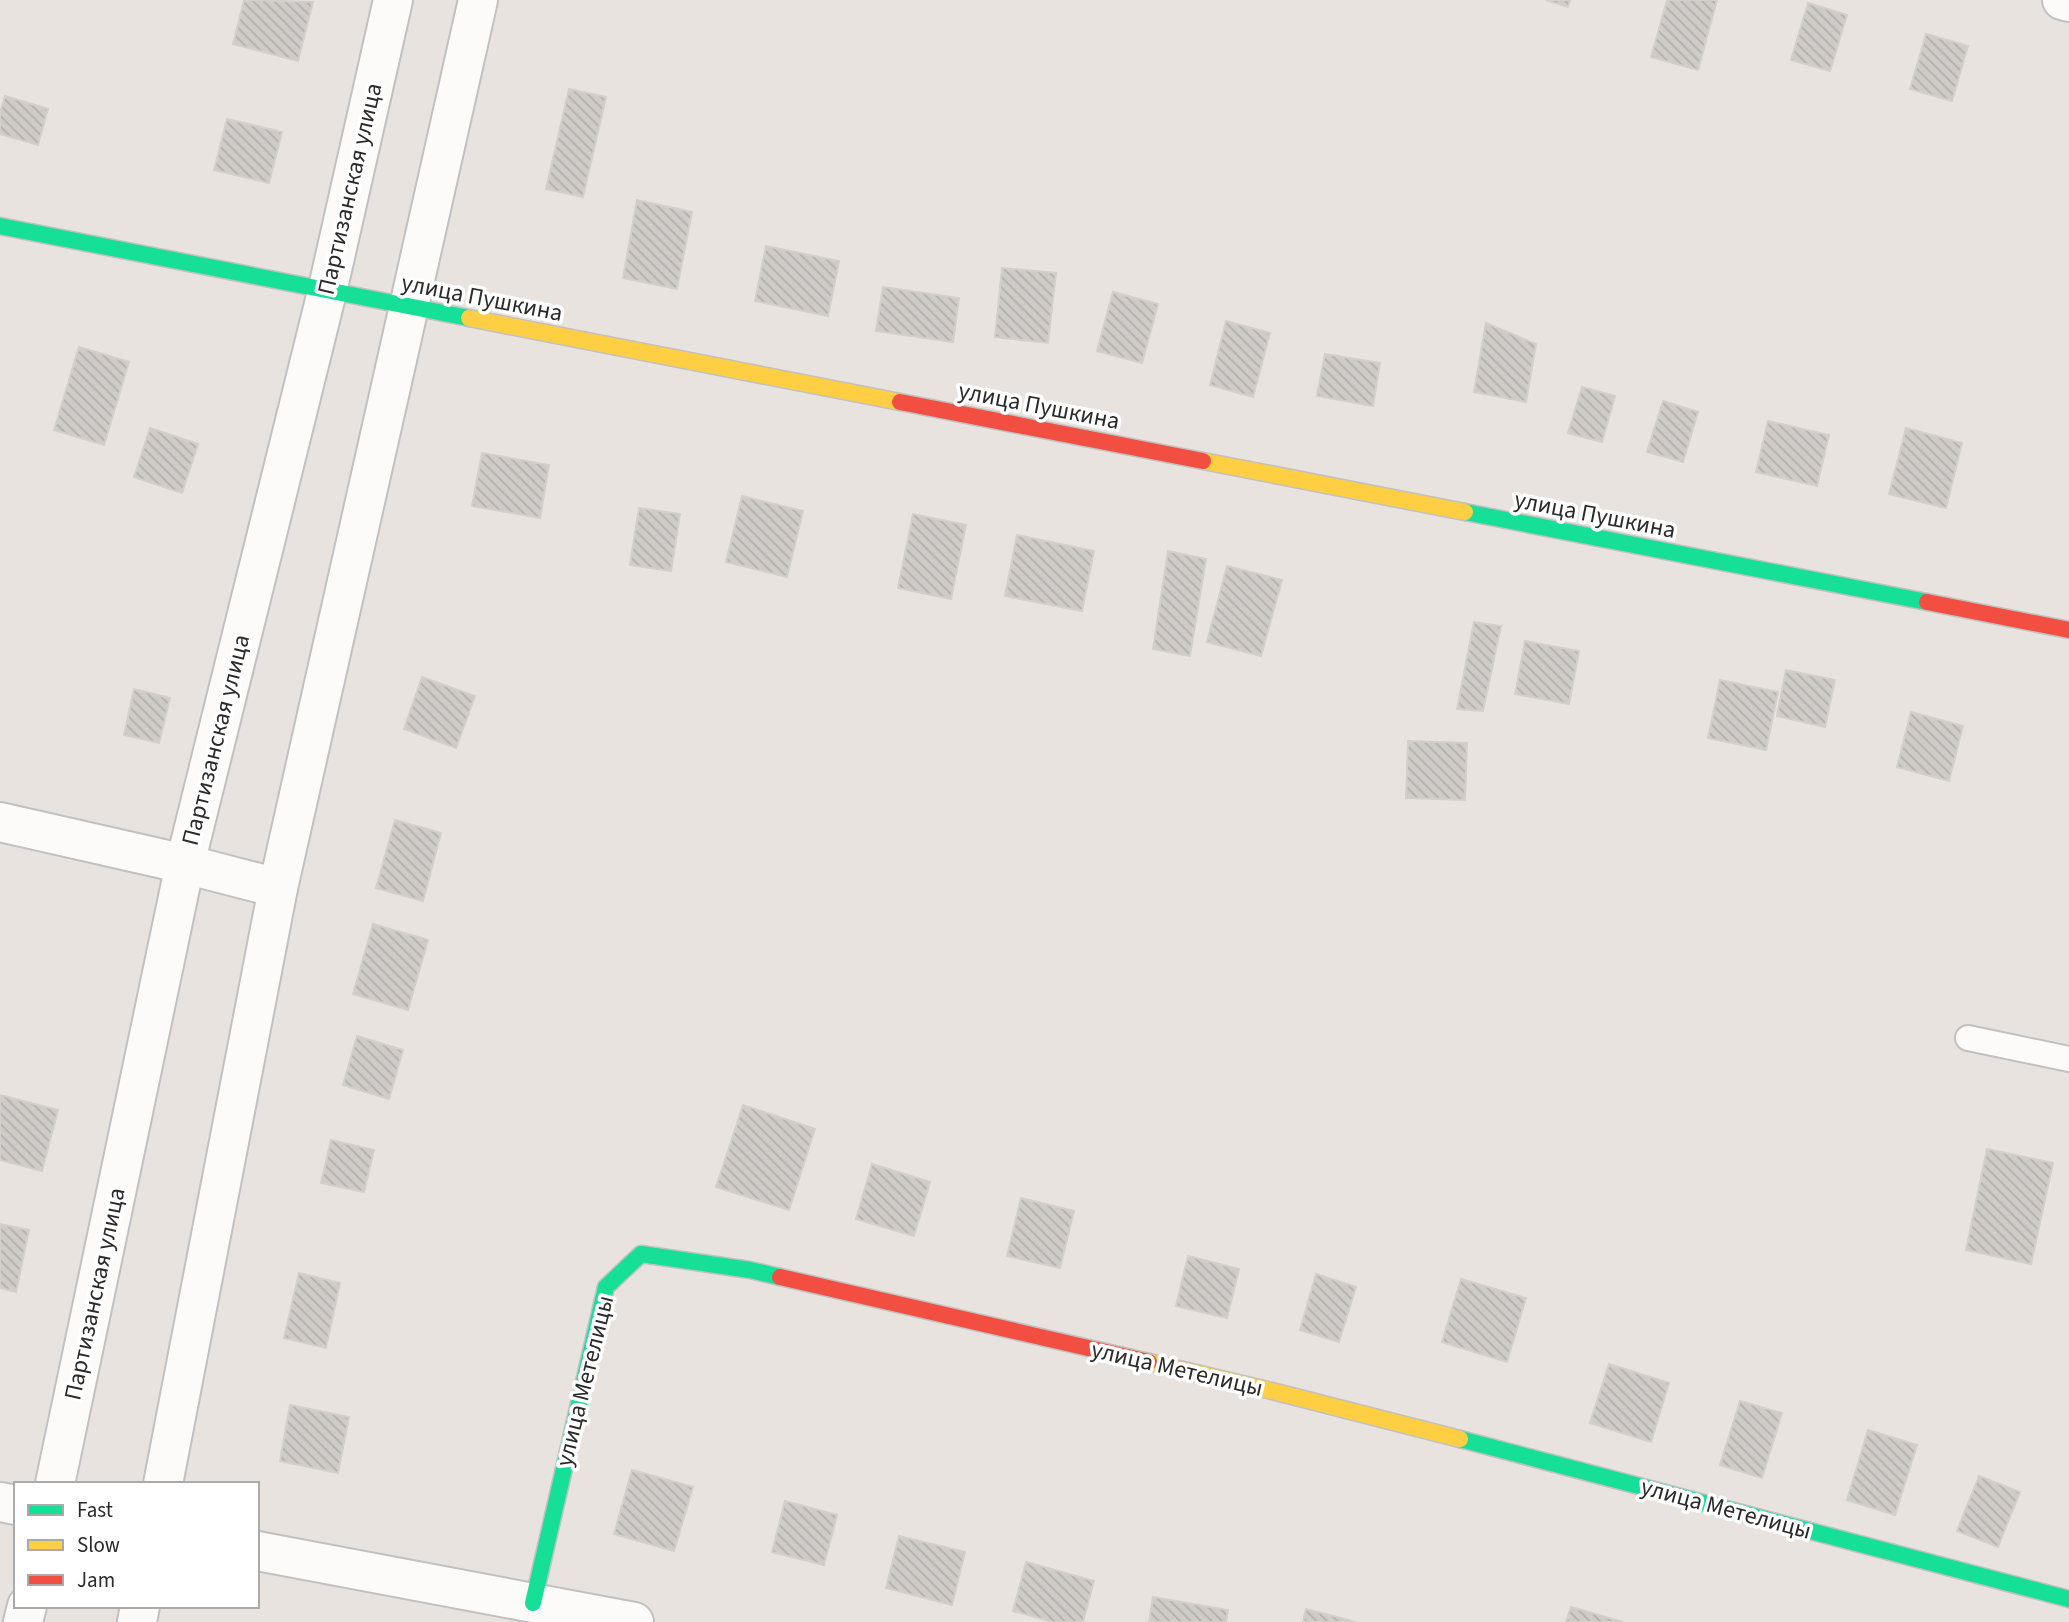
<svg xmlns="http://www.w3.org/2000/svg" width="2069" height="1622" viewBox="0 0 2069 1622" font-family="'Source Sans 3',sans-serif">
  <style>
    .building { fill: url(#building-back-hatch); stroke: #d3cfcb; stroke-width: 2 }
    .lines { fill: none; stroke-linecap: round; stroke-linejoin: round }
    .lane-casing { stroke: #c2c1c1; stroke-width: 28 }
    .street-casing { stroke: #c2c1c1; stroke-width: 42 }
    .fast-casing { stroke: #c2c1c1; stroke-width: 19 }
    .slow-casing { stroke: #c2c1c1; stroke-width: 19 }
    .jam-casing { stroke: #c2c1c1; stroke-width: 19 }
    .lane { stroke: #fcfbfa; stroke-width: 24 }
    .street { stroke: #fcfbfa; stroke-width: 38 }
    .fast { stroke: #16e098; stroke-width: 16 }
    .slow { stroke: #ffcf43; stroke-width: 16 }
    .jam { stroke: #f24e42; stroke-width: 16 }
    .labels { text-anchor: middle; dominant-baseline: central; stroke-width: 7; stroke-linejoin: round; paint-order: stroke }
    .street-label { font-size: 24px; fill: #2a2a2a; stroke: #fff }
  </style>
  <defs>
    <pattern id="building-back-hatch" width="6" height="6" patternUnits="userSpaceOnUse" patternTransform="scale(1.75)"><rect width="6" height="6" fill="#cfccc8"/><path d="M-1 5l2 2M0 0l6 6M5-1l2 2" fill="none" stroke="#b2afac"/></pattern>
  </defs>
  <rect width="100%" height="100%" fill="#e8e3df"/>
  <g class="building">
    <path d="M 244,0 L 313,2 L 298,61 L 233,44 Z"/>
    <path d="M 1546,0 L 1570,0 L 1568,7 Z"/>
    <path d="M 1667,0 L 1717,0 L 1698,70 L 1651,57 Z"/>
    <path d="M 1808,3 L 1847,15 L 1830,71 L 1791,60 Z"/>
    <path d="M 1926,34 L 1968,46 L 1952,101 L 1910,89 Z"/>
    <path d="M 569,89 L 606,97 L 583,197 L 546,189 Z"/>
    <path d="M 5,96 L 48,109 L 38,145 L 0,134 L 0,113 Z"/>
    <path d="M 227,119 L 282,132 L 269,183 L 214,170 Z"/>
    <path d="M 637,200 L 692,212 L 677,289 L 623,278 Z"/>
    <path d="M 766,246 L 839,261 L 828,316 L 755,301 Z"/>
    <path d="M 1002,268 L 1056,273 L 1048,343 L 995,337 Z"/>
    <path d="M 883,287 L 959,298 L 953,342 L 876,331 Z"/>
    <path d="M 1113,292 L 1158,304 L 1142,363 L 1097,351 Z"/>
    <path d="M 1226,321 L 1270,333 L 1253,397 L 1210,385 Z"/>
    <path d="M 1486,323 L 1536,344 L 1526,402 L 1474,392 Z"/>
    <path d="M 79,347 L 129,362 L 104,445 L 54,430 Z"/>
    <path d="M 1325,354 L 1380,363 L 1373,406 L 1317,396 Z"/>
    <path d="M 1582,387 L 1615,396 L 1602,442 L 1568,433 Z"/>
    <path d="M 1663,401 L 1698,412 L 1683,462 L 1647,452 Z"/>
    <path d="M 1768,421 L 1829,435 L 1817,486 L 1756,472 Z"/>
    <path d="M 150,428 L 198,444 L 182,493 L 134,477 Z"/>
    <path d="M 1906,428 L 1962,443 L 1946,508 L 1889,494 Z"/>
    <path d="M 482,453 L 549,465 L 540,518 L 472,506 Z"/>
    <path d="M 742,496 L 803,511 L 787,577 L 726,562 Z"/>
    <path d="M 639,508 L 680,514 L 671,571 L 630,565 Z"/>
    <path d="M 913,514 L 966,525 L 951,599 L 898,588 Z"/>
    <path d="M 1017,535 L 1094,551 L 1082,611 L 1005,596 Z"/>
    <path d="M 1168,551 L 1206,559 L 1190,656 L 1153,649 Z"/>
    <path d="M 1227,566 L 1282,580 L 1261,656 L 1207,642 Z"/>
    <path d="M 1474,622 L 1501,626 L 1483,711 L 1457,709 Z"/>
    <path d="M 1525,641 L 1579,651 L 1569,704 L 1515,694 Z"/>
    <path d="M 1786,670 L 1835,680 L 1825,727 L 1777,716 Z"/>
    <path d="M 422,677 L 475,696 L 456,748 L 404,729 Z"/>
    <path d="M 1720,680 L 1778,692 L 1766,750 L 1708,738 Z"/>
    <path d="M 134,689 L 170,698 L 159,743 L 124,735 Z"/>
    <path d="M 1911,712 L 1963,726 L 1949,781 L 1897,767 Z"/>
    <path d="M 1408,741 L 1467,743 L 1465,800 L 1406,798 Z"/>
    <path d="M 395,820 L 441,833 L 423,901 L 376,888 Z"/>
    <path d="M 373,924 L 428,940 L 408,1010 L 353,994 Z"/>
    <path d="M 357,1036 L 403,1050 L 389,1099 L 343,1085 Z"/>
    <path d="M 0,1095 L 58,1110 L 42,1171 L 0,1160 Z"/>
    <path d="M 743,1105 L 815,1129 L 789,1210 L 716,1187 Z"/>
    <path d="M 331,1140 L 374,1150 L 364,1192 L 321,1183 Z"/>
    <path d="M 1987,1149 L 2053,1163 L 2031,1264 L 1966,1250 Z"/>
    <path d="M 872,1164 L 930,1182 L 914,1236 L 856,1219 Z"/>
    <path d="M 1021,1198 L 1074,1211 L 1060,1268 L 1007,1256 Z"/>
    <path d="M 0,1224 L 29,1230 L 16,1292 L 0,1288 Z"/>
    <path d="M 1188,1256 L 1239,1269 L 1227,1318 L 1176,1306 Z"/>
    <path d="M 299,1273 L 340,1283 L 326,1348 L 284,1338 Z"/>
    <path d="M 1316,1274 L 1356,1287 L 1339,1342 L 1300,1330 Z"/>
    <path d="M 1461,1279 L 1526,1298 L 1507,1362 L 1442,1342 Z"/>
    <path d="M 1609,1364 L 1669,1383 L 1651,1442 L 1590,1423 Z"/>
    <path d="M 1740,1401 L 1782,1413 L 1762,1478 L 1720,1465 Z"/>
    <path d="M 290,1405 L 349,1417 L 338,1473 L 280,1461 Z"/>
    <path d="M 1868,1430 L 1917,1445 L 1895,1515 L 1847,1500 Z"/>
    <path d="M 632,1470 L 693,1487 L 674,1551 L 614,1534 Z"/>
    <path d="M 1979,1476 L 2020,1492 L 1998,1547 L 1957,1531 Z"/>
    <path d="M 785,1501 L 837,1515 L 824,1565 L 772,1552 Z"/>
    <path d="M 899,1536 L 965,1552 L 952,1605 L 886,1588 Z"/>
    <path d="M 1026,1562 L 1094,1581 L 1083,1622 L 1053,1622 L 1013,1611 Z"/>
    <path d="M 1153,1597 L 1228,1610 L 1226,1622 L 1149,1622 Z"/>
    <path d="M 1571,1607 L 1623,1622 L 1566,1622 Z"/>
    <path d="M 1306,1609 L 1356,1622 L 1303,1622 Z"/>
  </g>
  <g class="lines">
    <g class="lane-casing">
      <path id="lane" d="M 1968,1038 L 2069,1059"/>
    </g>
    <g class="street-casing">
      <g id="street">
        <path d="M 2062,0 L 2069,2"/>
        <path d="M 0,822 L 185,864 L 278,888"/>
        <path d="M 55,1484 L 185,864 L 327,292 L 393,0"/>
        <path d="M 163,1484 L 278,888 L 478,0"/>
        <path d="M 0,1502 L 16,1505"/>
        <path d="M 257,1551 L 634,1622"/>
        <path d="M 23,1622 L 27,1606"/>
        <path d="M 137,1622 L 140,1606"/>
      </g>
    </g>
    <g class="fast-casing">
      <g id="fast">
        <path d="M 0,226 L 469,318"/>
        <path d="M 1465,512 L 1927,602"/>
        <path d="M 1460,1439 L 2069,1599"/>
        <path d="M 533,1603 L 606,1287 L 641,1254 L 750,1270 L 780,1277"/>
      </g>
    </g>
    <g class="slow-casing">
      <g id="slow">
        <path d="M 469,318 L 900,402"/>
        <path d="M 1203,461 L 1465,512"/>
        <path d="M 1149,1362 L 1276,1392 L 1460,1439"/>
      </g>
    </g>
    <g class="jam-casing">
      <g id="jam">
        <path d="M 900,402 L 1203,461"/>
        <path d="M 1927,602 L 2069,630"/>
        <path d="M 780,1277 L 1149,1362"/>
      </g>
    </g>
    <use href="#lane" class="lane"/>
    <use href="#street" class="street"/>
    <use href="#fast" class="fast"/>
    <use href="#slow" class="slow"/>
    <use href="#jam" class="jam"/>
  </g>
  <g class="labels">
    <g class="street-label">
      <text transform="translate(350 189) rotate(-77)">Партизанская улица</text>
      <text transform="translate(482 298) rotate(11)">улица Пушкина</text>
      <text transform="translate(1039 406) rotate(11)">улица Пушкина</text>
      <text transform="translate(1595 515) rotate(11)">улица Пушкина</text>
      <text transform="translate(216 740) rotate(-76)">Партизанская улица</text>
      <text transform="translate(95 1294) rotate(-78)">Партизанская улица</text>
      <text transform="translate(1177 1369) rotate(13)">улица Метелицы</text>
      <text transform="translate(585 1381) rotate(-76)">улица Метелицы</text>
      <text transform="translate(1726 1509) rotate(15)">улица Метелицы</text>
    </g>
  </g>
  <rect x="14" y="1482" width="245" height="126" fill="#ffffff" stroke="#aaaaaa" stroke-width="2"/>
  <rect x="28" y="1505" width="35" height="10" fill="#16e098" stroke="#aaaaaa" stroke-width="2"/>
  <text x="77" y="1517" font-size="21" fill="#2a2a2a">Fast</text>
  <rect x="28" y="1540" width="35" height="10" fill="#ffcf43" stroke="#aaaaaa" stroke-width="2"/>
  <text x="77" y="1552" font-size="21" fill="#2a2a2a">Slow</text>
  <rect x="28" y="1575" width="35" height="10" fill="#f24e42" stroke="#aaaaaa" stroke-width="2"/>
  <text x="77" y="1587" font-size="21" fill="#2a2a2a">Jam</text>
</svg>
